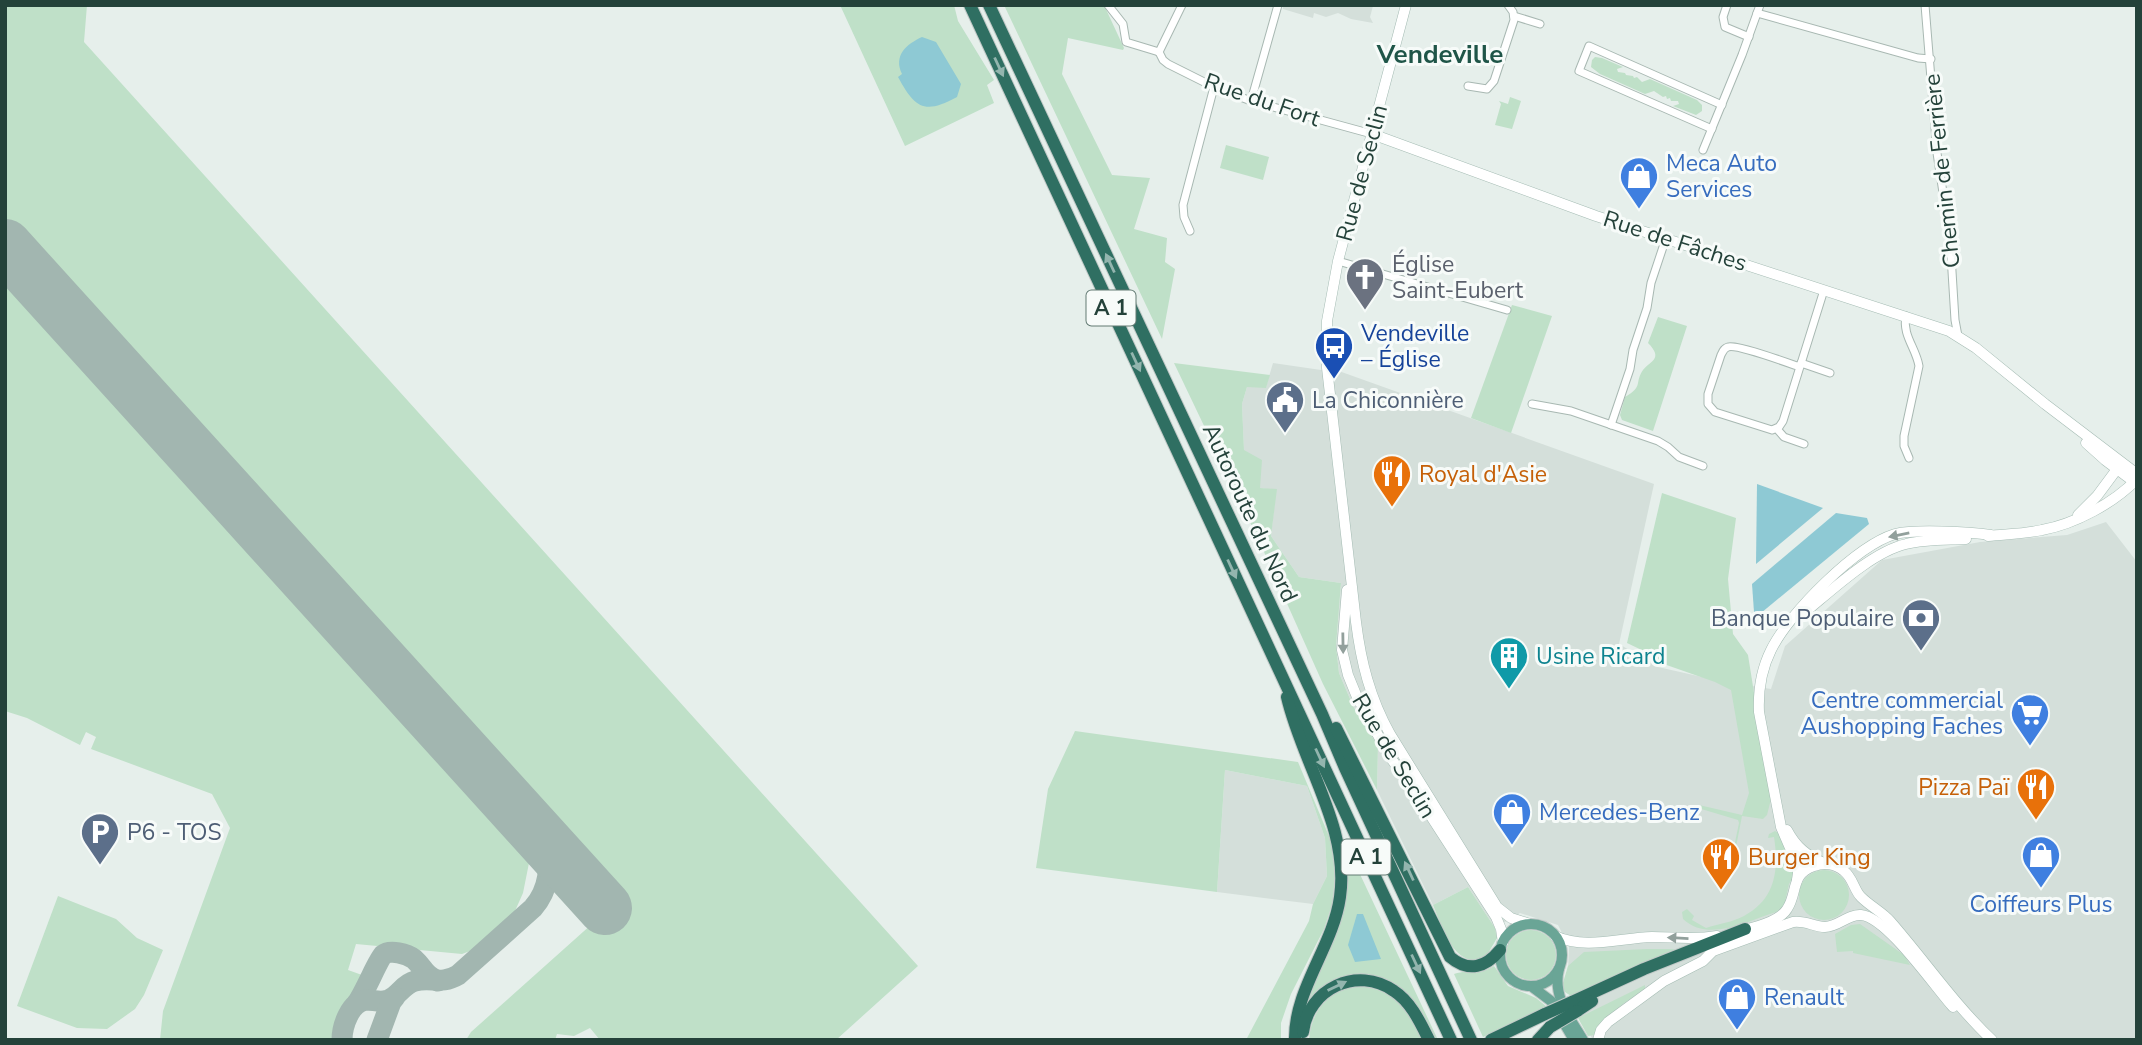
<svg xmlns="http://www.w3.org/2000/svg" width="2142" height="1045" viewBox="0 0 2142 1045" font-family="'Nunito Sans',sans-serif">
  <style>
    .built { fill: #d4dfda }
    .green { fill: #bfe0c8 }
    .water { fill: #8ec9d4 }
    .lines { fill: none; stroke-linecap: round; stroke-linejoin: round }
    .taxiway { stroke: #a2b6b0; stroke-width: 21 }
    .runway { stroke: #a2b6b0; stroke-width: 54 }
    .street-casing { stroke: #a8b8b2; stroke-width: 9 }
    .secondary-casing { stroke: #a4bbb3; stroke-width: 11 }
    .primary-casing { stroke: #c2cac8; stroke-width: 12 }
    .highway-casing { stroke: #c2cac8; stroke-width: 14 }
    .street { stroke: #fff; stroke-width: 7 }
    .secondary { stroke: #fff; stroke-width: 10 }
    .primary { stroke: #6aa596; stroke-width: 10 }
    .highway { stroke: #2f6f62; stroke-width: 12 }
    .highway-bridge-casing { stroke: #c2cac8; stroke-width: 14; stroke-linecap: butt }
    .highway-bridge { stroke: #2f6f62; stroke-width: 12 }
    .oneway { fill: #93b5ae }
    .oneway2 { fill: #92a09c }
    .labels { text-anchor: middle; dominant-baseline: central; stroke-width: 6; stroke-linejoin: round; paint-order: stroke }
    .shield { fill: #f7fbf9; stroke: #637a73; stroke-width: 2 }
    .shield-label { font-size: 21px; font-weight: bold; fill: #24423a }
    .street-label { font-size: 23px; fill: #24423a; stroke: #f7fbf9 }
    .shop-label { font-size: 23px; fill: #366cbe; stroke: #f7fbf9; text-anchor: start }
    .worship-label { font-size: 23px; fill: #5b616d; stroke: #f7fbf9; text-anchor: start }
    .transit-label { font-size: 23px; fill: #164399; stroke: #f7fbf9; text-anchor: start }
    .service-label { font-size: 23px; fill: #4e5e75; stroke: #f7fbf9; text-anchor: start }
    .food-label { font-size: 23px; fill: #c56008; stroke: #f7fbf9; text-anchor: start }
    .culture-label { font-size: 23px; fill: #0d838f; stroke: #f7fbf9; text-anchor: start }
    .quarter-label { font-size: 26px; font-weight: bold; fill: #1f5548; stroke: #f7fbf9 }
  </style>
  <rect width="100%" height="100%" fill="#e6efeb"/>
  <g class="built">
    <path d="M 1283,5 L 1371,5 L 1373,6 L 1370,17 L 1373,23 L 1351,19 L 1338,13 L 1326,17 L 1314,13 L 1313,18 L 1283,9 Z"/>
    <path d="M 1273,363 L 1321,370 L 1336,370 L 1654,484 L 1619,644 L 1658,667 L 1720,681 L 1771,689 L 1785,646 L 1882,560 L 1980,542 L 2067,535 L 2106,522 L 2137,562 L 2137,1040 L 1593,1040 L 1583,1022 L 1568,970 L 1569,947 L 1558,925 L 1520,913 L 1495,928 L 1468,887 L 1433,905 L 1377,790 L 1378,746 L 1353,706 L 1339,673 L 1336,646 L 1341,583 L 1299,577 L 1271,536 L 1276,490 L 1260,488 L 1244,451 L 1242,404 L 1247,387 L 1266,387 Z"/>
    <path d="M 1225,770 L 1307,786 L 1325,838 L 1327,876 L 1313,904 L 1217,892 Z"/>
  </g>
  <g class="green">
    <path d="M 5,5 L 87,5 L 84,42 L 918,966 L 836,1040 L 600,1040 L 590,1028 L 574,1036 L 557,1034 L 555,1040 L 466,1040 L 471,1032 L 621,898 L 5,218 Z"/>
    <path d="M 840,5 L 954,5 L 958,21 L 994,80 L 987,85 L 994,103 L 905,146 Z"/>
    <path d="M 1004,5 L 1104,5 L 1124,48 L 1123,50 L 1068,38 L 1062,74 L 1112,175 L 1150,178 L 1134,229 L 1167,238 L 1165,262 L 1175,269 L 1162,339 Z"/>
    <path d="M 1595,57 L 1602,58 L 1623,67 L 1617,69 L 1618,72 L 1625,73 L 1626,75 L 1633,76 L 1634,78 L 1637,77 L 1642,82 L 1650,79 L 1697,100 L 1702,105 L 1702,111 L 1696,115 L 1673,106 L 1679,104 L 1678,101 L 1671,101 L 1670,98 L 1667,99 L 1666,96 L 1663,97 L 1654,91 L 1645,94 L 1600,74 L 1591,67 L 1592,60 Z"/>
    <path d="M 1510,97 L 1521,101 L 1512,129 L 1495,125 L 1501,104 L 1499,101 L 1508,104 Z"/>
    <path d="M 1226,145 L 1269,157 L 1263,180 L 1220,168 Z"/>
    <path d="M 5,272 L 264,561 L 531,853 L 523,893 L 515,911 L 470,951 L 462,954 L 356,944 L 348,970 L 362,975 L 337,1040 L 160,1040 L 163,1011 L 230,828 L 212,794 L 91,749 L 96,737 L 86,732 L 80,745 L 27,718 L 5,711 Z"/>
    <path d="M 1512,305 L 1552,316 L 1511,433 L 1471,418 Z"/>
    <path d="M 1658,317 L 1687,326 L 1653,431 L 1622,420 L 1620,415 L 1625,397 C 1644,386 1634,383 1643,370 C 1650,361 1664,359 1648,343 Z"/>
    <path d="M 1174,363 L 1270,375 L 1266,388 L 1247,387 L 1242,404 L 1244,450 L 1262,460 L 1260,488 L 1277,489 L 1271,536 L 1299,577 L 1341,583 L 1336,646 L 1339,673 L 1353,706 L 1378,746 L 1377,790 L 1323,684 L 1260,543 Z"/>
    <path d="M 1662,493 L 1736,518 L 1728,579 L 1733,634 L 1748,655 L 1771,799 L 1767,815 L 1763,819 L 1742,816 L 1735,852 L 1738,853 L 1737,856 L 1733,852 L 1739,823 L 1738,820 L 1698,808 L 1699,805 L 1742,815 L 1749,793 L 1731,690 L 1715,682 L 1658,662 L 1650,654 L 1627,643 Z"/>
    <path d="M 1075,731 L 1298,762 L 1331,841 L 1335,872 L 1333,902 L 1324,929 L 1291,994 L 1281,1023 L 1281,1040 L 1246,1040 L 1309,921 L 1313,904 L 1327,876 L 1325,838 L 1307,786 L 1225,770 L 1217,892 L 1036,868 L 1048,789 Z"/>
    <path d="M 1775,831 L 1781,835 L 1794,863 L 1794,876 L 1789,884 L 1784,906 L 1776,912 C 1747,921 1709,943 1683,919 L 1682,912 L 1687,909 L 1694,916 L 1692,920 L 1706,928 C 1718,924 1733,922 1744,916 C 1776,899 1779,869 1774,837 L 1768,838 L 1769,834 Z"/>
    <path d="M 1342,836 L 1438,1040 L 1433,1040 L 1424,1020 L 1361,975 L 1302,1017 L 1346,869 Z"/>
    <circle cx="1824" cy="895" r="25"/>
    <path d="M 1468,887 L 1495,928 L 1497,938 L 1487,955 L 1473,961 C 1449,955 1442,926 1433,905 Z"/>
    <path d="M 58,896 L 116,919 L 137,938 L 163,950 L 144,995 L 135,1009 L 107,1029 L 77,1028 L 17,1006 Z"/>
    <path d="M 1860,924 L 1904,955 L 1910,965 L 1853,953 L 1853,951 L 1837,952 L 1835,934 L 1851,925 Z"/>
    <circle cx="1531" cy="955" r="25"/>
    <path d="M 1647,949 L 1675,949 L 1571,996 L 1565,992 L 1562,986 L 1568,966 L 1584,952 Z"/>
    <path d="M 1494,966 L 1508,986 L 1536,998 L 1547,1007 L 1483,1037 L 1454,974 C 1470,968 1474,978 1494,966 Z"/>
    <path d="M 1645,985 L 1645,989 C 1626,1002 1605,1014 1594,1035 L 1588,1036 L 1578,1018 Z"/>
    <path d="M 1356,986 C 1393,987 1407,1009 1422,1040 L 1309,1040 C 1311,1012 1328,990 1356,986 Z"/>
  </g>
  <g class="water">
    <path d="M 922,37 L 936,42 L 961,84 L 957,97 C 924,115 915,108 898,77 L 902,74 C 893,55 907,44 922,37 Z"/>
    <path d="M 1757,484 L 1823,508 L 1756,564 Z"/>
    <path d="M 1836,513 L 1867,518 L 1869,524 L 1761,613 L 1754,612 L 1752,584 Z"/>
    <path d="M 1357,914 L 1363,914 L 1381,959 L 1355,962 L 1348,945 Z"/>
  </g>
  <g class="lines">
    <g class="taxiway">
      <path d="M 357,1003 C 364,994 379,958 383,955 C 390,949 407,954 414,959 C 424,968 424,975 438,981"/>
      <path d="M 342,1040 C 342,1026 350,1002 366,1000 C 374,1000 381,1003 388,1000 C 399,996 403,984 415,981 C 432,977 441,985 458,975 L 533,908 C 549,890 552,865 545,842"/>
      <path d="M 377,1040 L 391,1002 L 395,997"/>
    </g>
    <path class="runway" d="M 5,246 L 605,908"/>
    <g class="street-casing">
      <g id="street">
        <path d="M 1108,5 L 1123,24 L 1126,42 L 1159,52"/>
        <path d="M 1727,5 L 1723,17 L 1725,27 L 1749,37"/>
        <path d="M 1925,5 L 1937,153 L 1950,239 L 1955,320 L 1958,336"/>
        <path d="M 1757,13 L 1918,58 L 1931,59"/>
        <path d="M 1514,16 L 1540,24"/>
        <path d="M 1159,52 L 1163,60 L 1168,64 L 1214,87 L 1251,101 L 1372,134"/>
        <path d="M 1159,52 L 1182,5"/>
        <path d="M 1468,86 L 1487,89 L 1494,81 L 1514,20 L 1513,12 L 1508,5"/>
        <path d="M 1251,101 L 1278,5"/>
        <path d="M 1712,129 L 1579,71 L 1589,46 L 1722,105"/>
        <path d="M 1703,150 L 1742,55 L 1760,5"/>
        <path d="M 1190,231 L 1184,217 L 1183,205 L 1214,87"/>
        <path d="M 1338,261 L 1507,310"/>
        <path d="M 1906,316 C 1902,335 1916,348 1919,366 L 1904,436 L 1904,446 L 1909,458"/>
        <path d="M 1801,363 L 1830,373"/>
        <path d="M 1800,367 C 1788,363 1737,344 1728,347 C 1724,348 1723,351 1721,355 L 1708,394 L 1708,404 L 1715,412 L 1772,430 L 1779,427 L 1783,421 L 1824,290"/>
        <path d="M 1532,404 L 1571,411 L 1658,441 L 1668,447 L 1679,457 L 1703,466"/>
        <path d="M 1611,425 L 1630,369 L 1633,350 L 1647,308 L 1651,283 L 1666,238"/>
        <path d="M 1777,429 L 1784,437 L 1804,444"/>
      </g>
    </g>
    <g class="secondary-casing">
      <g id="secondary">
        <path d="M 1406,5 L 1338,261 L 1327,321 L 1327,368 L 1356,622 C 1361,662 1370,698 1390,734 L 1497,907 L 1511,918 L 1530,924"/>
        <path d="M 1372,134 L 1596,216 L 1949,331 L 1976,348 L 2045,404 L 2137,474"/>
        <path d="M 2086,443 L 2105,460 L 2137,484"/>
        <path d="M 2078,515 L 2097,496 L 2120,465"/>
        <path d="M 1988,536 C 2006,534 2024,534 2042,530 C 2075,524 2114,503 2137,479"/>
        <path d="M 1347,590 L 1342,650 L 1348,675 L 1357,697 L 1390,757 L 1414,790 L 1496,917 L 1501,929 L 1503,943"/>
        <path d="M 1804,613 C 1831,591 1872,552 1906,544 C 1925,539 1946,540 1966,539"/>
        <path d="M 1787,830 C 1796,847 1807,856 1824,863"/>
        <path d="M 1797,880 L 1798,873 L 1797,864 L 1781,827 L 1759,712 C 1758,690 1761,670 1771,650 C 1789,613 1856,546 1895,534 C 1915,529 1970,532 1991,535"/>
        <path d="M 1739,931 C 1753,928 1779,922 1787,909 C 1798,893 1790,874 1814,866 C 1824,862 1836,864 1844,871 C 1853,878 1854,890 1861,897 C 1870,906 1882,912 1890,921 C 1925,961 1954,1004 1992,1040"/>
        <path d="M 1555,936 C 1585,950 1620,938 1652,937 C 1674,937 1695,940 1717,936"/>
        <path d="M 1598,1040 L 1601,1030 L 1608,1022 L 1664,981 L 1703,961 L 1713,951 L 1793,922 C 1805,920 1814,927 1825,927 C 1838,927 1848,914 1861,915 C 1887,917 1934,986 1953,1007"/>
      </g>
    </g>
    <g class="primary-casing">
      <g id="primary">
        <circle cx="1531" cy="955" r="31"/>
        <path d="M 1559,969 C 1552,996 1570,1018 1583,1040"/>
        <path d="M 1531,986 L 1551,1001 L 1574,1040"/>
      </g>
    </g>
    <g class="highway-casing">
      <g id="highway">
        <path d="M 970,5 L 1451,1040"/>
        <path d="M 989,5 L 1322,714 L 1345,768 L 1471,1040"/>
        <path d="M 1287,697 C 1302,763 1350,828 1340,897 C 1333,947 1294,989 1295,1040"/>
        <path d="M 1336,728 L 1450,957 C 1469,973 1486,967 1500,950"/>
        <path d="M 1572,1002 L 1644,969 L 1745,929"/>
        <path d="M 1577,1011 L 1592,1001"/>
        <path d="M 1303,1032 C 1308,989 1357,965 1394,991 C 1411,1002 1420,1022 1429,1040"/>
        <path d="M 1491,1040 L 1545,1014"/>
        <path d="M 1538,1040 L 1550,1027"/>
      </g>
    </g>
    <use href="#street" class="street"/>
    <use href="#secondary" class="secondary"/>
    <use href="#primary" class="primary"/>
    <use href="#highway" class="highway"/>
    <g class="highway-bridge-casing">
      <g id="highway-bridge">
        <path d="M 1545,1014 L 1572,1002"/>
        <path d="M 1550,1027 L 1577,1011"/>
      </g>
    </g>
    <use href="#highway-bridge" class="highway-bridge"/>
  </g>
  <defs><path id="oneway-solid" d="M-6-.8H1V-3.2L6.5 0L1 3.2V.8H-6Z" transform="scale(1.75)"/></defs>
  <g class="oneway">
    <use href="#oneway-solid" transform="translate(999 67) rotate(65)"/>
    <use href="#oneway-solid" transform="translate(1110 263) rotate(-115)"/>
    <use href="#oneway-solid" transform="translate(1136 362) rotate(65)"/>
    <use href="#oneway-solid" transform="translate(1232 569) rotate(65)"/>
    <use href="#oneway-solid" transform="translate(1320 758) rotate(65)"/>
    <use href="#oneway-solid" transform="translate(1409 871) rotate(-115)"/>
    <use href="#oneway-solid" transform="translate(1416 964) rotate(65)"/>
    <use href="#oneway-solid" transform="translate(1337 986) rotate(-26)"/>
  </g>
  <g class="oneway2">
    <use href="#oneway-solid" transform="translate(1899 535) rotate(169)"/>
    <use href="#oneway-solid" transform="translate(1343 643) rotate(89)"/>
    <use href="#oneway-solid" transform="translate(1678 938) rotate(-177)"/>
  </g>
  <defs>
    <g id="shop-pin" transform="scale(2.0125)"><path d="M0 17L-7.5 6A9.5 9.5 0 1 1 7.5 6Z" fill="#3f7fe0" stroke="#f7fbf9"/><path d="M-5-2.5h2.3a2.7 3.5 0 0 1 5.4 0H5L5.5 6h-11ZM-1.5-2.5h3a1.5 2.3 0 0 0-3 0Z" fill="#fff"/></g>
    <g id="church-pin" transform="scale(2.0125)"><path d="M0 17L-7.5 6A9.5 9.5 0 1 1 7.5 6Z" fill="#6b7280" stroke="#f7fbf9"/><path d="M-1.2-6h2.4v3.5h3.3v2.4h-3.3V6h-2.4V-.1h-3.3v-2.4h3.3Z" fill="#fff"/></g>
    <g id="bus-pin" transform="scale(2.0125)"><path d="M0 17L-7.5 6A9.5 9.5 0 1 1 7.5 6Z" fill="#1a4fb4" stroke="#f7fbf9"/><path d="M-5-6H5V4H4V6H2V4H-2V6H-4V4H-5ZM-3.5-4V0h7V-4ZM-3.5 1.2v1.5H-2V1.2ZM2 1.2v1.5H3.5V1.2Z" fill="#fff"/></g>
    <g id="civic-pin" transform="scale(2.0125)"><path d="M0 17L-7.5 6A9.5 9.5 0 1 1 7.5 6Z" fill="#5c6f8a" stroke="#f7fbf9"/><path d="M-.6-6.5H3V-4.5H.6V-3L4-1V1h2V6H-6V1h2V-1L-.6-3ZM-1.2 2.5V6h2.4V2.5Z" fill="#fff"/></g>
    <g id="restaurant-pin" transform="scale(2.0125)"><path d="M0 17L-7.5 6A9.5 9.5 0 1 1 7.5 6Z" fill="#e8710a" stroke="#f7fbf9"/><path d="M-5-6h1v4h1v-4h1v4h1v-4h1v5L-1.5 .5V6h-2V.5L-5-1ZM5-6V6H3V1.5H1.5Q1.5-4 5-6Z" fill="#fff"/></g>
    <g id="bank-pin" transform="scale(2.0125)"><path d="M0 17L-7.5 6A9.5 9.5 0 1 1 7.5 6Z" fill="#5c6f8a" stroke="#f7fbf9"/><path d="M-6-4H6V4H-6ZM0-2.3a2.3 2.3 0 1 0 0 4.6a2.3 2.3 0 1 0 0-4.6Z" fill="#fff"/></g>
    <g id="building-pin" transform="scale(2.0125)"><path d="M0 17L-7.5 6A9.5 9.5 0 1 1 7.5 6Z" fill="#0f9aa8" stroke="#f7fbf9"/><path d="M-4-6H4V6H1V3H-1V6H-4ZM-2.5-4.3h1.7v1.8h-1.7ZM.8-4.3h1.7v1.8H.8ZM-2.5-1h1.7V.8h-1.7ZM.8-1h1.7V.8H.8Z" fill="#fff"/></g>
    <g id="supermarket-pin" transform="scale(2.0125)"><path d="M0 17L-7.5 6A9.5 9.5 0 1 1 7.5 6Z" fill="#3f7fe0" stroke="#f7fbf9"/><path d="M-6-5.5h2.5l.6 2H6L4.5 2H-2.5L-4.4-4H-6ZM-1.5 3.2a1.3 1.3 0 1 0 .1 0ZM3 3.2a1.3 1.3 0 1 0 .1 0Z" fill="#fff"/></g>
    <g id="parking-pin" transform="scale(2.0125)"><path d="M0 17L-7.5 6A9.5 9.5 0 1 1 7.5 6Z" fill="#5c6f8a" stroke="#f7fbf9"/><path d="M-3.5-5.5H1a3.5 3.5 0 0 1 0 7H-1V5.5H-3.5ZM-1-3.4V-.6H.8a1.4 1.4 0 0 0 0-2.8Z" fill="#fff"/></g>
  </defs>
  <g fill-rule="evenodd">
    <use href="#shop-pin" x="1639" y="176"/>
    <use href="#church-pin" x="1365" y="277"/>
    <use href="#bus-pin" x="1334" y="346"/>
    <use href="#civic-pin" x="1285" y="400"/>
    <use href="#restaurant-pin" x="1392" y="474"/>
    <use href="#bank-pin" x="1921" y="618"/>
    <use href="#building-pin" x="1509" y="656"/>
    <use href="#supermarket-pin" x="2030" y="713"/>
    <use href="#restaurant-pin" x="2036" y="787"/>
    <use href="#shop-pin" x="1512" y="812"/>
    <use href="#parking-pin" x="100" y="832"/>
    <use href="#shop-pin" x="2041" y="855"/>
    <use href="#restaurant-pin" x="1721" y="857"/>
    <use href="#shop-pin" x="1737" y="997"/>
  </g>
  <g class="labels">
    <g class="shield">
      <rect x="1086.5" y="290.5" width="49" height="35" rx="5"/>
      <rect x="1341.5" y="839.5" width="49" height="35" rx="5"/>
    </g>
    <g class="shield-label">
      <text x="1111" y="308">A 1</text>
      <text x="1366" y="857">A 1</text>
    </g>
    <g class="street-label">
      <text transform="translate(1262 100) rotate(19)">Rue du Fort</text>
      <text transform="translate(1942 171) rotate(-96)">Chemin de Ferrière</text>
      <text transform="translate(1362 173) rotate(-75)">Rue de Seclin</text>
      <text transform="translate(1675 241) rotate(18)">Rue de Fâches</text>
      <text transform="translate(1250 513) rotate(65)">Autoroute du Nord</text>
      <text transform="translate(1394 756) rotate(59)">Rue de Seclin</text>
    </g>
    <g class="shop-label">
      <text x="1666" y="163">Meca Auto<tspan x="1666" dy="26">Services</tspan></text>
      <text x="2003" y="700" text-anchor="end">Centre commercial<tspan x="2003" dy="26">Aushopping Faches</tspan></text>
      <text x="1539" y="812">Mercedes-Benz</text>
      <text x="2041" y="904" text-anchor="middle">Coiffeurs Plus</text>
      <text x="1764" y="997">Renault</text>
    </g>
    <g class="worship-label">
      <text x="1392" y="264">Église<tspan x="1392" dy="26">Saint-Eubert</tspan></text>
    </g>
    <g class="transit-label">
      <text x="1361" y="333">Vendeville<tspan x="1361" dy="26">– Église</tspan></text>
    </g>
    <g class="service-label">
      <text x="1312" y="400">La Chiconnière</text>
      <text x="1894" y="618" text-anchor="end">Banque Populaire</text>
      <text x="127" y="832">P6 - TOS</text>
    </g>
    <g class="food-label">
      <text x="1419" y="474">Royal d'Asie</text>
      <text x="2009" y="787" text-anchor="end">Pizza Paï</text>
      <text x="1748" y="857">Burger King</text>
    </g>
    <g class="culture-label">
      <text x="1536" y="656">Usine Ricard</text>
    </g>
    <g class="quarter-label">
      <text x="1440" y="54">Vendeville</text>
    </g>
  </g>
  <rect width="2142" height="1045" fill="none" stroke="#24423a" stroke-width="14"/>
</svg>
